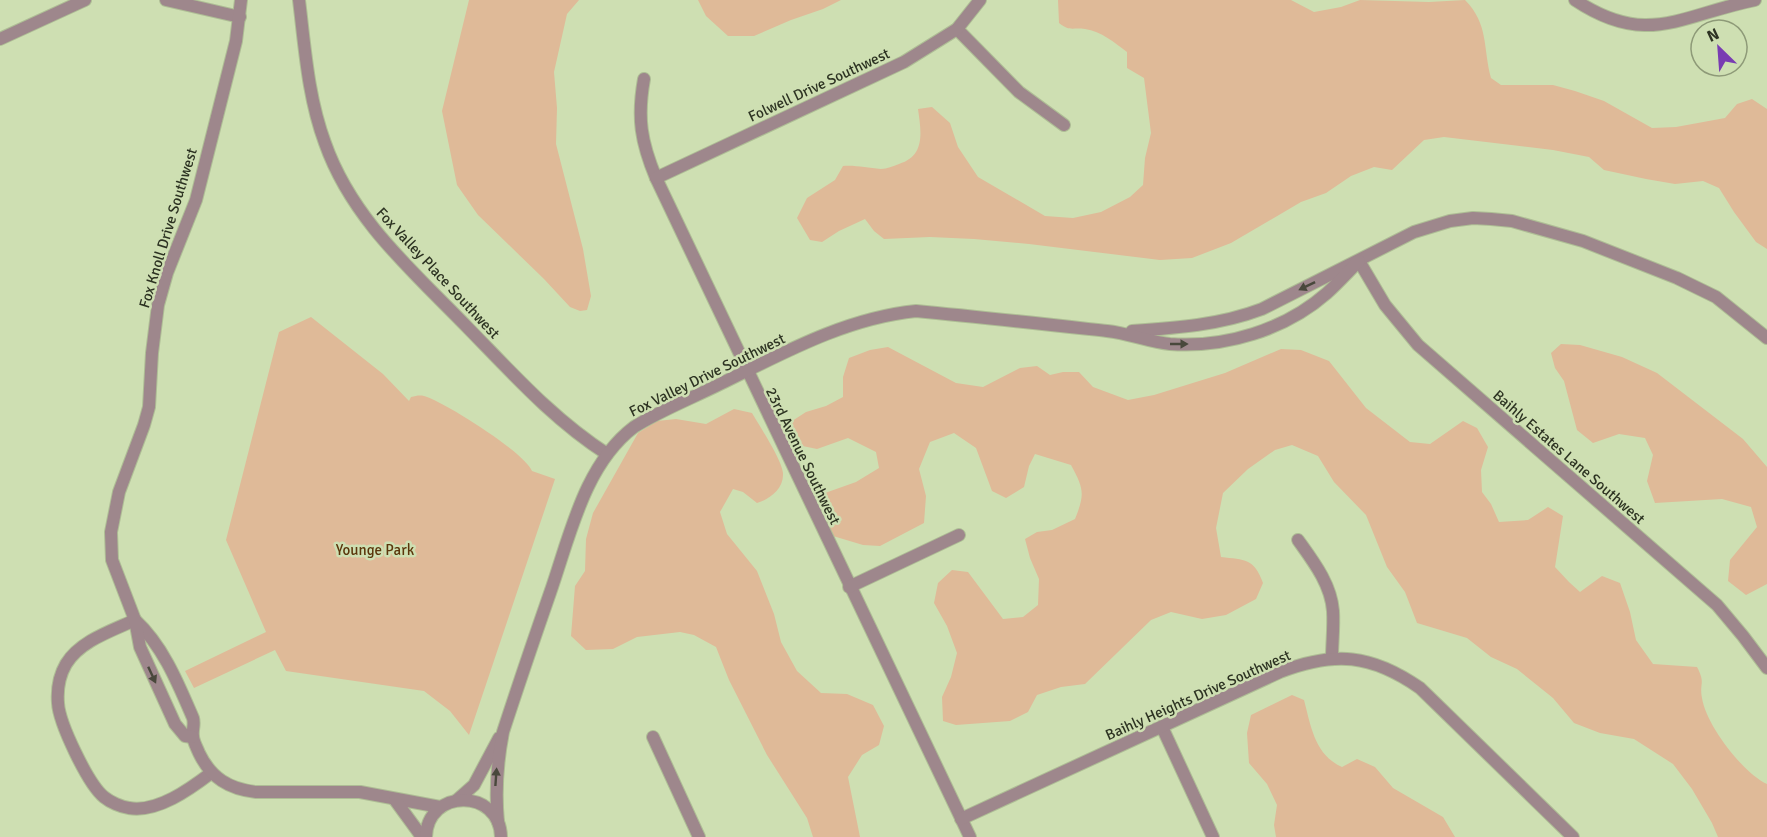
<svg xmlns="http://www.w3.org/2000/svg" width="1767" height="837" viewBox="0 0 1767 837" font-family="Signika,sans-serif">
  <style>
    .green { fill: #dfba98 }
    .lines { fill: none; stroke-linecap: round; stroke-linejoin: round }
    .minor-casing { stroke: #aebd95; stroke-width: 14 }
    .tertiary-casing { stroke: #aebd95; stroke-width: 14 }
    .minor { stroke: #9e878c; stroke-width: 12 }
    .tertiary { stroke: #9e878c; stroke-width: 12 }
    .oneway { fill: #49483c }
    .labels { text-anchor: middle; dominant-baseline: central; stroke-width: 5; stroke-linejoin: round; paint-order: stroke }
    .street-label { font-size: 15px; fill: #2d3322; stroke: #cedfb2 }
    .park-label { font-size: 15px; fill: #5b360b; stroke: #cedfb2 }
  </style>
  <rect width="100%" height="100%" fill="#cedfb2"/>
  <g class="green">
    <path d="M 469,0 L 579,0 L 567,14 L 554,72 L 557,108 L 556,144 L 583,249 L 591,296 L 587,310 L 580,311 L 570,307 L 544,279 L 478,215 L 457,185 L 442,111 Z"/>
    <path d="M 698,0 L 841,0 L 823,9 L 791,20 L 754,36 L 728,36 L 706,16 Z"/>
    <path d="M 1058,0 L 1291,0 L 1314,12 L 1341,7 L 1360,0 L 1429,2 L 1465,0 C 1489,24 1483,49 1491,78 L 1501,85 L 1553,85 L 1575,91 L 1604,101 L 1652,128 L 1676,127 L 1725,118 L 1737,104 L 1752,99 L 1767,109 L 1767,249 L 1756,242 L 1734,212 L 1719,188 L 1703,181 L 1675,184 L 1646,179 L 1604,170 L 1589,157 L 1553,150 L 1444,137 L 1424,140 L 1392,170 L 1374,167 L 1351,176 L 1326,193 L 1301,202 L 1231,243 L 1192,258 L 1160,260 L 1029,244 L 974,239 L 930,237 L 884,239 L 874,231 L 865,219 L 839,231 L 822,242 L 810,240 L 797,218 L 807,198 L 835,180 L 843,166 C 856,165 867,168 881,169 C 887,169 893,166 899,164 C 926,156 921,131 918,109 L 932,107 L 950,123 L 958,147 L 978,177 L 1045,216 L 1073,218 L 1101,212 L 1130,197 L 1143,185 L 1145,158 L 1151,133 L 1144,78 L 1127,68 L 1127,52 C 1115,43 1101,31 1085,29 C 1072,27 1071,32 1059,23 Z"/>
    <path d="M 311,317 L 383,374 L 409,401 L 411,397 C 416,396 419,395 424,396 C 445,402 525,453 532,471 L 555,479 L 469,735 L 450,711 L 424,691 L 286,671 L 275,650 L 194,688 L 185,671 L 266,632 L 226,540 L 279,332 Z"/>
    <path d="M 1561,344 L 1580,345 L 1622,357 L 1657,373 L 1743,439 L 1767,467 L 1767,584 L 1746,595 L 1728,581 L 1730,560 L 1757,527 L 1751,507 L 1722,499 L 1655,503 L 1647,481 L 1653,455 L 1645,438 L 1619,434 L 1593,443 L 1577,430 L 1564,381 L 1555,368 L 1551,353 Z"/>
    <path d="M 888,347 L 956,383 L 983,387 L 1020,368 L 1037,366 L 1050,375 L 1063,372 L 1079,372 L 1093,387 L 1128,400 L 1154,395 L 1225,373 L 1281,349 L 1301,350 L 1329,361 L 1366,408 L 1410,442 L 1430,444 L 1463,421 L 1477,428 L 1488,447 L 1481,470 L 1482,492 L 1491,504 L 1499,522 L 1528,520 L 1548,507 L 1563,516 L 1555,567 L 1569,582 L 1580,592 L 1602,576 L 1620,583 L 1630,612 L 1636,640 L 1653,664 L 1697,667 C 1706,684 1699,683 1702,698 C 1706,725 1743,773 1767,784 L 1767,837 L 1718,837 L 1712,823 L 1692,789 L 1673,764 L 1634,739 L 1600,733 L 1574,723 L 1553,698 L 1517,669 L 1491,657 L 1467,638 L 1417,623 L 1405,592 L 1387,567 L 1366,515 L 1334,482 L 1318,456 L 1292,445 L 1275,450 L 1248,469 L 1223,493 L 1216,528 L 1221,557 C 1245,560 1254,558 1263,583 L 1256,599 L 1226,615 L 1202,619 L 1171,612 L 1151,620 L 1085,684 L 1061,687 L 1037,695 L 1028,712 L 1010,721 L 956,725 L 943,721 L 942,697 L 951,677 L 957,653 L 947,626 L 934,603 L 938,583 L 952,570 L 968,572 L 1003,619 L 1023,617 L 1038,605 L 1039,579 L 1030,558 L 1025,539 L 1037,532 L 1052,530 L 1075,519 C 1085,494 1084,489 1071,465 L 1035,454 L 1029,466 L 1024,487 L 1006,498 L 992,491 L 976,448 L 954,433 L 930,442 L 919,469 L 926,496 L 924,523 L 880,546 L 863,545 L 833,536 L 824,514 L 825,493 L 856,482 L 879,468 L 876,452 L 848,438 L 817,449 L 793,444 L 786,425 L 806,412 L 826,406 L 843,397 L 843,377 L 849,358 L 870,350 Z"/>
    <path d="M 734,409 L 752,413 C 759,425 782,460 783,473 C 784,489 770,499 757,503 L 743,492 L 733,489 L 720,512 L 727,534 L 757,571 L 774,614 L 781,642 L 797,671 L 821,693 L 847,694 L 873,705 L 884,726 L 879,745 L 862,755 L 848,777 L 860,837 L 813,837 L 807,818 L 767,755 L 729,680 L 716,647 L 694,635 L 680,632 L 637,637 L 613,649 L 586,650 L 571,636 L 575,586 L 585,571 L 586,539 L 593,513 L 638,433 L 657,421 L 676,419 L 706,424 Z"/>
    <path d="M 1292,695 L 1304,700 C 1311,727 1315,755 1342,767 L 1357,759 L 1375,767 L 1393,788 L 1443,817 L 1455,837 L 1276,837 L 1274,825 L 1277,805 L 1267,784 L 1249,763 L 1247,733 L 1251,715 Z"/>
  </g>
  <g class="lines">
    <g class="minor-casing">
      <g id="minor">
        <path d="M 166,0 L 240,17"/>
        <path d="M 299,0 C 305,49 308,97 325,143 C 352,220 414,272 469,329 C 513,374 554,420 607,454"/>
        <path d="M 1575,0 C 1647,48 1681,15 1755,0"/>
        <path d="M 957,29 L 1019,92 L 1064,125"/>
        <path d="M 0,39 L 85,0"/>
        <path d="M 644,79 C 637,118 641,142 656,178 L 970,837"/>
        <path d="M 656,178 L 904,62 L 957,29 L 980,0"/>
        <path d="M 1359,261 L 1385,305 L 1418,345 L 1717,605 L 1743,636 L 1767,668"/>
        <path d="M 1298,540 C 1313,561 1331,584 1333,611 C 1334,627 1332,643 1332,658"/>
        <path d="M 849,587 L 959,535"/>
        <path d="M 135,620 C 111,631 80,641 66,664 C 59,676 57,690 58,703 C 59,723 88,784 104,797 C 110,802 121,807 129,808 C 157,813 190,789 211,773"/>
        <path d="M 1162,727 L 1213,837"/>
        <path d="M 653,737 L 699,837"/>
        <path d="M 961,819 L 1280,672 C 1335,651 1371,654 1420,688 L 1573,837"/>
      </g>
    </g>
    <g class="tertiary-casing">
      <g id="tertiary">
        <path d="M 1132,331 C 1176,328 1220,325 1262,309 L 1414,232 L 1450,221 L 1473,218 L 1491,219 L 1512,221 L 1583,241 L 1677,278 L 1716,297 L 1767,338"/>
        <path d="M 135,620 C 163,646 178,683 193,718 C 195,725 192,729 193,736 C 193,741 197,748 199,753 C 211,778 229,789 256,792 L 360,792 L 440,807"/>
        <path d="M 192,737 L 185,736 L 175,724 L 140,647 L 135,620 L 112,560 L 111,532 L 119,492 L 144,425 L 149,407 L 152,353 L 158,305 L 167,273 L 196,200 L 236,41 L 241,0"/>
        <path d="M 395,800 L 422,837"/>
        <path d="M 457,800 L 474,785 L 499,738"/>
        <path d="M 498,822 C 495,791 497,763 503,732 C 518,686 534,639 550,593 C 570,536 584,465 634,427 C 661,410 692,398 720,384 C 783,353 846,318 916,311 C 980,317 1043,324 1107,331 C 1128,333 1149,342 1170,344 C 1225,348 1285,330 1327,293 C 1338,283 1348,272 1359,261"/>
        <path d="M 426,837 C 427,788 500,788 501,837"/>
      </g>
    </g>
    <use href="#minor" class="minor"/>
    <use href="#tertiary" class="tertiary"/>
  </g>
  <defs><path id="oneway-solid" d="M-6-.8H1V-3.2L6.5 0L1 3.2V.8H-6Z" transform="scale(1.5)"/></defs>
  <g class="oneway">
    <use href="#oneway-solid" transform="translate(1307 286) rotate(154)"/>
    <use href="#oneway-solid" transform="translate(1179 344)"/>
    <use href="#oneway-solid" transform="translate(152 675) rotate(65)"/>
    <use href="#oneway-solid" transform="translate(496 777) rotate(-86)"/>
  </g>
  <g class="labels">
    <g class="street-label">
      <text transform="translate(819 85) rotate(-25)">Folwell Drive Southwest</text>
      <text transform="translate(168 228) rotate(-73)">Fox Knoll Drive Southwest</text>
      <text transform="translate(438 273) rotate(47)">Fox Valley Place Southwest</text>
      <text transform="translate(707 375) rotate(-26)">Fox Valley Drive Southwest</text>
      <text transform="translate(803 456) rotate(64)">23rd Avenue Southwest</text>
      <text transform="translate(1569 457) rotate(41)">Baihly Estates Lane Southwest</text>
      <text transform="translate(1198 695) rotate(-24)">Baihly Heights Drive Southwest</text>
    </g>
    <g class="park-label">
      <text x="375" y="550">Younge Park</text>
    </g>
  </g>
  <g transform="translate(1719 48) rotate(335)"><circle r="28" fill="#cedfb2" stroke="#8e9a78" stroke-width="1.5"/>
  <path d="M0-4.5L10 22L0 15L-10 22Z" fill="#793cb2"/>
  <text y="-9" font-size="16" font-weight="bold" text-anchor="middle" fill="#2d3322">N</text>
  </g>
</svg>
